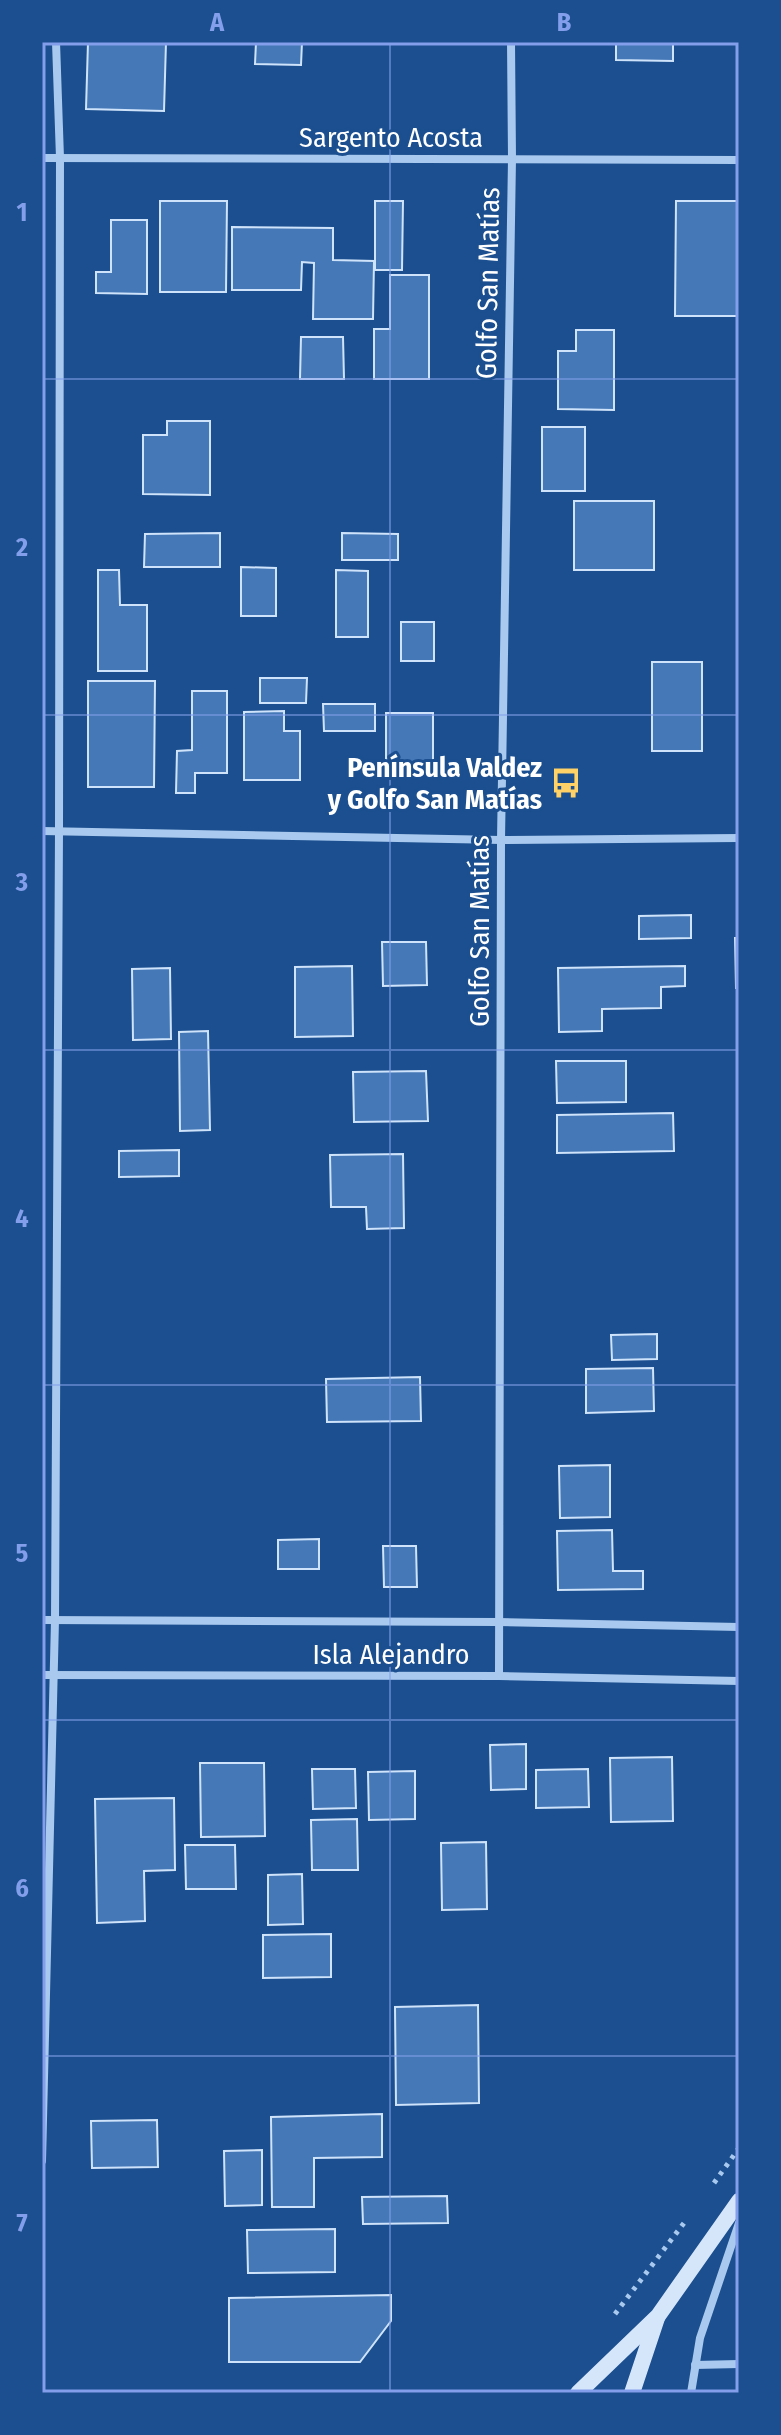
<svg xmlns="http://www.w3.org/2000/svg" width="781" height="2435" viewBox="0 0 781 2435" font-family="'Fira Sans Condensed',sans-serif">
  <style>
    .building { fill: #4478b7; stroke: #cfe3fa; stroke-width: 2 }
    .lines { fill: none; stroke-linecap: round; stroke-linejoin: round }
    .path { stroke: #a9c9ee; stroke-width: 5; stroke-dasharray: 4 6; stroke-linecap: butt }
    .street { stroke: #a9c9ee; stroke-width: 8 }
    .secondary { stroke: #d6e6fa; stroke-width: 16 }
    .grid { fill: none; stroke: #839eea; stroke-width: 2; stroke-opacity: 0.55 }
    .labels { text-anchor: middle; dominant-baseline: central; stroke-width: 6; stroke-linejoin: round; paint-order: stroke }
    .street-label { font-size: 28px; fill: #fff; stroke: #1b4f8f }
    .poi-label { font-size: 28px; font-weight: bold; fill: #fff; stroke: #1b4f8f; text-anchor: end }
    .neatline { fill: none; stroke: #839eea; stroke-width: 3 }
    .grid-label { font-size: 26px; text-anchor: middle; font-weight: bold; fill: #839eea }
  </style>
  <rect width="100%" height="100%" fill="#1b4f8f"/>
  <g class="building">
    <path d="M 88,42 L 166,42 L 164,111 L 86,109 Z"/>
    <path d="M 256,42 L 302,42 L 301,65 L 255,64 Z"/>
    <path d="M 616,42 L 673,42 L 673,61 L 616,60 Z"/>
    <path d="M 160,201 L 227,201 L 226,292 L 160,292 Z"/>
    <path d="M 375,201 L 403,201 L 402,270 L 375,270 Z"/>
    <path d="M 676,201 L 739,201 L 739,316 L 675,316 Z"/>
    <path d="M 111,220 L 147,220 L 147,294 L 96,293 L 96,272 L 111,272 Z"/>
    <path d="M 232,227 L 333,228 L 333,260 L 374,261 L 373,319 L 313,319 L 314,263 L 302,262 L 301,290 L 232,290 Z"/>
    <path d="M 390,275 L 429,275 L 429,379 L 374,379 L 374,329 L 390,329 Z"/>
    <path d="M 576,330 L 614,330 L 614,410 L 558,409 L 558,351 L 576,351 Z"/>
    <path d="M 301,337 L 343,337 L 344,379 L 300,379 Z"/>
    <path d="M 167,421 L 210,421 L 210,495 L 143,494 L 143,435 L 167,435 Z"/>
    <rect x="542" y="427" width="43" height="64"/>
    <rect x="574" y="501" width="80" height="69"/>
    <path d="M 220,533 L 220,567 L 144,567 L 145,534 Z"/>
    <path d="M 342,533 L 398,534 L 398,560 L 342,560 Z"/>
    <path d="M 241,567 L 276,568 L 276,616 L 241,616 Z"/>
    <path d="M 98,570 L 119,570 L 120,605 L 147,605 L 147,671 L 98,671 Z"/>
    <path d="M 336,570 L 368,571 L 368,637 L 336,637 Z"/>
    <rect x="401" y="622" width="33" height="39"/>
    <rect x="652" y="662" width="50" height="89"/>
    <path d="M 260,678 L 307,678 L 306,703 L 260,703 Z"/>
    <path d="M 88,681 L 155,681 L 154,787 L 88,787 Z"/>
    <path d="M 192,691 L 227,691 L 227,773 L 195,773 L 195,793 L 176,793 L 177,751 L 192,750 Z"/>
    <path d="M 323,704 L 375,704 L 375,731 L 324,731 Z"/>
    <path d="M 284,711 L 284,731 L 300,731 L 300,780 L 244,780 L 244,712 Z"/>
    <rect x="386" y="713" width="47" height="60"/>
    <path d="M 691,915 L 691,938 L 639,939 L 639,916 Z"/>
    <path d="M 735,938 L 739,938 L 739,988 L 736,988 Z"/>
    <path d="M 382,942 L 426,942 L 427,985 L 383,986 Z"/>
    <path d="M 352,966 L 353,1036 L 295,1037 L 295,967 Z"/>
    <path d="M 685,966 L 685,986 L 661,987 L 661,1008 L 602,1009 L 602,1031 L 559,1032 L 558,968 Z"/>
    <path d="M 170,968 L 171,1039 L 133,1040 L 132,969 Z"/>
    <path d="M 208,1031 L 210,1130 L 180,1131 L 179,1032 Z"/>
    <path d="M 556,1061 L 626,1061 L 626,1102 L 557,1103 Z"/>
    <path d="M 426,1071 L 428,1121 L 354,1122 L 353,1072 Z"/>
    <path d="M 673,1113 L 674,1151 L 557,1153 L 557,1115 Z"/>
    <path d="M 179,1150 L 179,1176 L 119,1177 L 119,1151 Z"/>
    <path d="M 403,1154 L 404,1228 L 367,1229 L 366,1207 L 331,1207 L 330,1155 Z"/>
    <path d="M 657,1334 L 657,1359 L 612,1360 L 611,1335 Z"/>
    <path d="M 653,1368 L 654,1411 L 586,1413 L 586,1369 Z"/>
    <path d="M 420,1377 L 421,1421 L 327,1422 L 326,1379 Z"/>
    <path d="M 610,1465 L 610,1517 L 560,1518 L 559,1466 Z"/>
    <path d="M 612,1530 L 613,1571 L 643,1571 L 643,1589 L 558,1590 L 557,1531 Z"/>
    <path d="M 319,1539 L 319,1569 L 278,1569 L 278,1540 Z"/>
    <path d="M 383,1546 L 416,1546 L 417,1587 L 384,1587 Z"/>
    <path d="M 526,1744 L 526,1789 L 491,1790 L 490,1745 Z"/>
    <path d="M 672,1757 L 673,1821 L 611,1822 L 610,1758 Z"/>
    <path d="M 200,1763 L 264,1763 L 265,1836 L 201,1837 Z"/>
    <path d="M 312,1769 L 355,1769 L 356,1808 L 313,1809 Z"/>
    <path d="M 588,1769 L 589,1807 L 536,1808 L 536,1770 Z"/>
    <path d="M 415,1771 L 415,1819 L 369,1820 L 368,1772 Z"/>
    <path d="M 174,1798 L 175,1870 L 144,1871 L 145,1921 L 97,1923 L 95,1799 Z"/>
    <path d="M 357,1819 L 358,1870 L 312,1870 L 311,1820 Z"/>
    <path d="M 486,1842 L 487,1909 L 442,1910 L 441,1843 Z"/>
    <path d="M 185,1845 L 235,1845 L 236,1889 L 186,1889 Z"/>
    <path d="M 302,1874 L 303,1924 L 268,1925 L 268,1875 Z"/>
    <path d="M 331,1934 L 331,1977 L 263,1978 L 263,1935 Z"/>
    <path d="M 478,2005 L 479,2103 L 396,2105 L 395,2007 Z"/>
    <path d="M 382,2114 L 382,2157 L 314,2158 L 314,2207 L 272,2207 L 271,2117 Z"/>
    <path d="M 157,2120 L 158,2167 L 92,2168 L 91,2121 Z"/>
    <path d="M 262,2150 L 262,2205 L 225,2206 L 224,2151 Z"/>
    <path d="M 447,2196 L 448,2223 L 363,2224 L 362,2197 Z"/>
    <path d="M 335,2229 L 335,2272 L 248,2273 L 247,2230 Z"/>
    <path d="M 391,2295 L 391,2321 L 360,2362 L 229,2362 L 229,2298 Z"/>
  </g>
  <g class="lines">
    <g class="path">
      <path d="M 714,2183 L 739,2148"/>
      <path d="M 615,2314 L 684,2223"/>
    </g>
    <g class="street">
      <path d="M 42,158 L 739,160"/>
      <path d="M 42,831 L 501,840 L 739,838"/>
      <path d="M 42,1620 L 498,1622 L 739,1627"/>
      <path d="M 42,1675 L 499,1676 L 739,1681"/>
      <path d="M 499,1676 L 501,840 L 512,159 L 511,42"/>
      <path d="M 42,2161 L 55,1620 L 59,831 L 60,158 L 56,42"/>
      <path d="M 695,2365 L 739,2364"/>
      <path d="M 691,2393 L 700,2338 L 739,2223"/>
    </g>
    <g class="secondary">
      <path d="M 578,2393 L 658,2316 L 739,2201"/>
      <path d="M 632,2393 L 657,2318"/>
    </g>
  </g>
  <path class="grid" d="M 390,42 L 390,2393M 42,379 L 739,379M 42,715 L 739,715M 42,1050 L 739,1050M 42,1385 L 739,1385M 42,1720 L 739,1720M 42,2056 L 739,2056"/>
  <defs>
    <g id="bus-bare" transform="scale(2.4)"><path d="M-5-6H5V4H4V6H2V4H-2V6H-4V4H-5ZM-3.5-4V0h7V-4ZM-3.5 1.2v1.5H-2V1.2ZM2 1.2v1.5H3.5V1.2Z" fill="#ffd166" stroke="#1b4f8f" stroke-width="2.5" paint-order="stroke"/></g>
  </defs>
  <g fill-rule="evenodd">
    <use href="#bus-bare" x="566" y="783"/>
  </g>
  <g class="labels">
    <g class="street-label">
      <text x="391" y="137">Sargento Acosta</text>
      <text transform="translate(488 283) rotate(-89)">Golfo San Matías</text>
      <text transform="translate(479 931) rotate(-90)">Golfo San Matías</text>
      <text x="391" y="1654">Isla Alejandro</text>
    </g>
    <g class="poi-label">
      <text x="542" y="767">Península Valdez<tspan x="542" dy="32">y Golfo San Matías</tspan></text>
    </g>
  </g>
  <rect width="781" height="2435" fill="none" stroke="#1b4f8f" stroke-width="88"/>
  <rect x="44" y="44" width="693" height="2347" class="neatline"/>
  <g class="grid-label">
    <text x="217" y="31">A</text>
    <text x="564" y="31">B</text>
    <text x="22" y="221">1</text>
    <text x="22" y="556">2</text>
    <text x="22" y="891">3</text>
    <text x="22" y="1227">4</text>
    <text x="22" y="1562">5</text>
    <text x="22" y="1897">6</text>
    <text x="22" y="2232">7</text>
  </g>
</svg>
